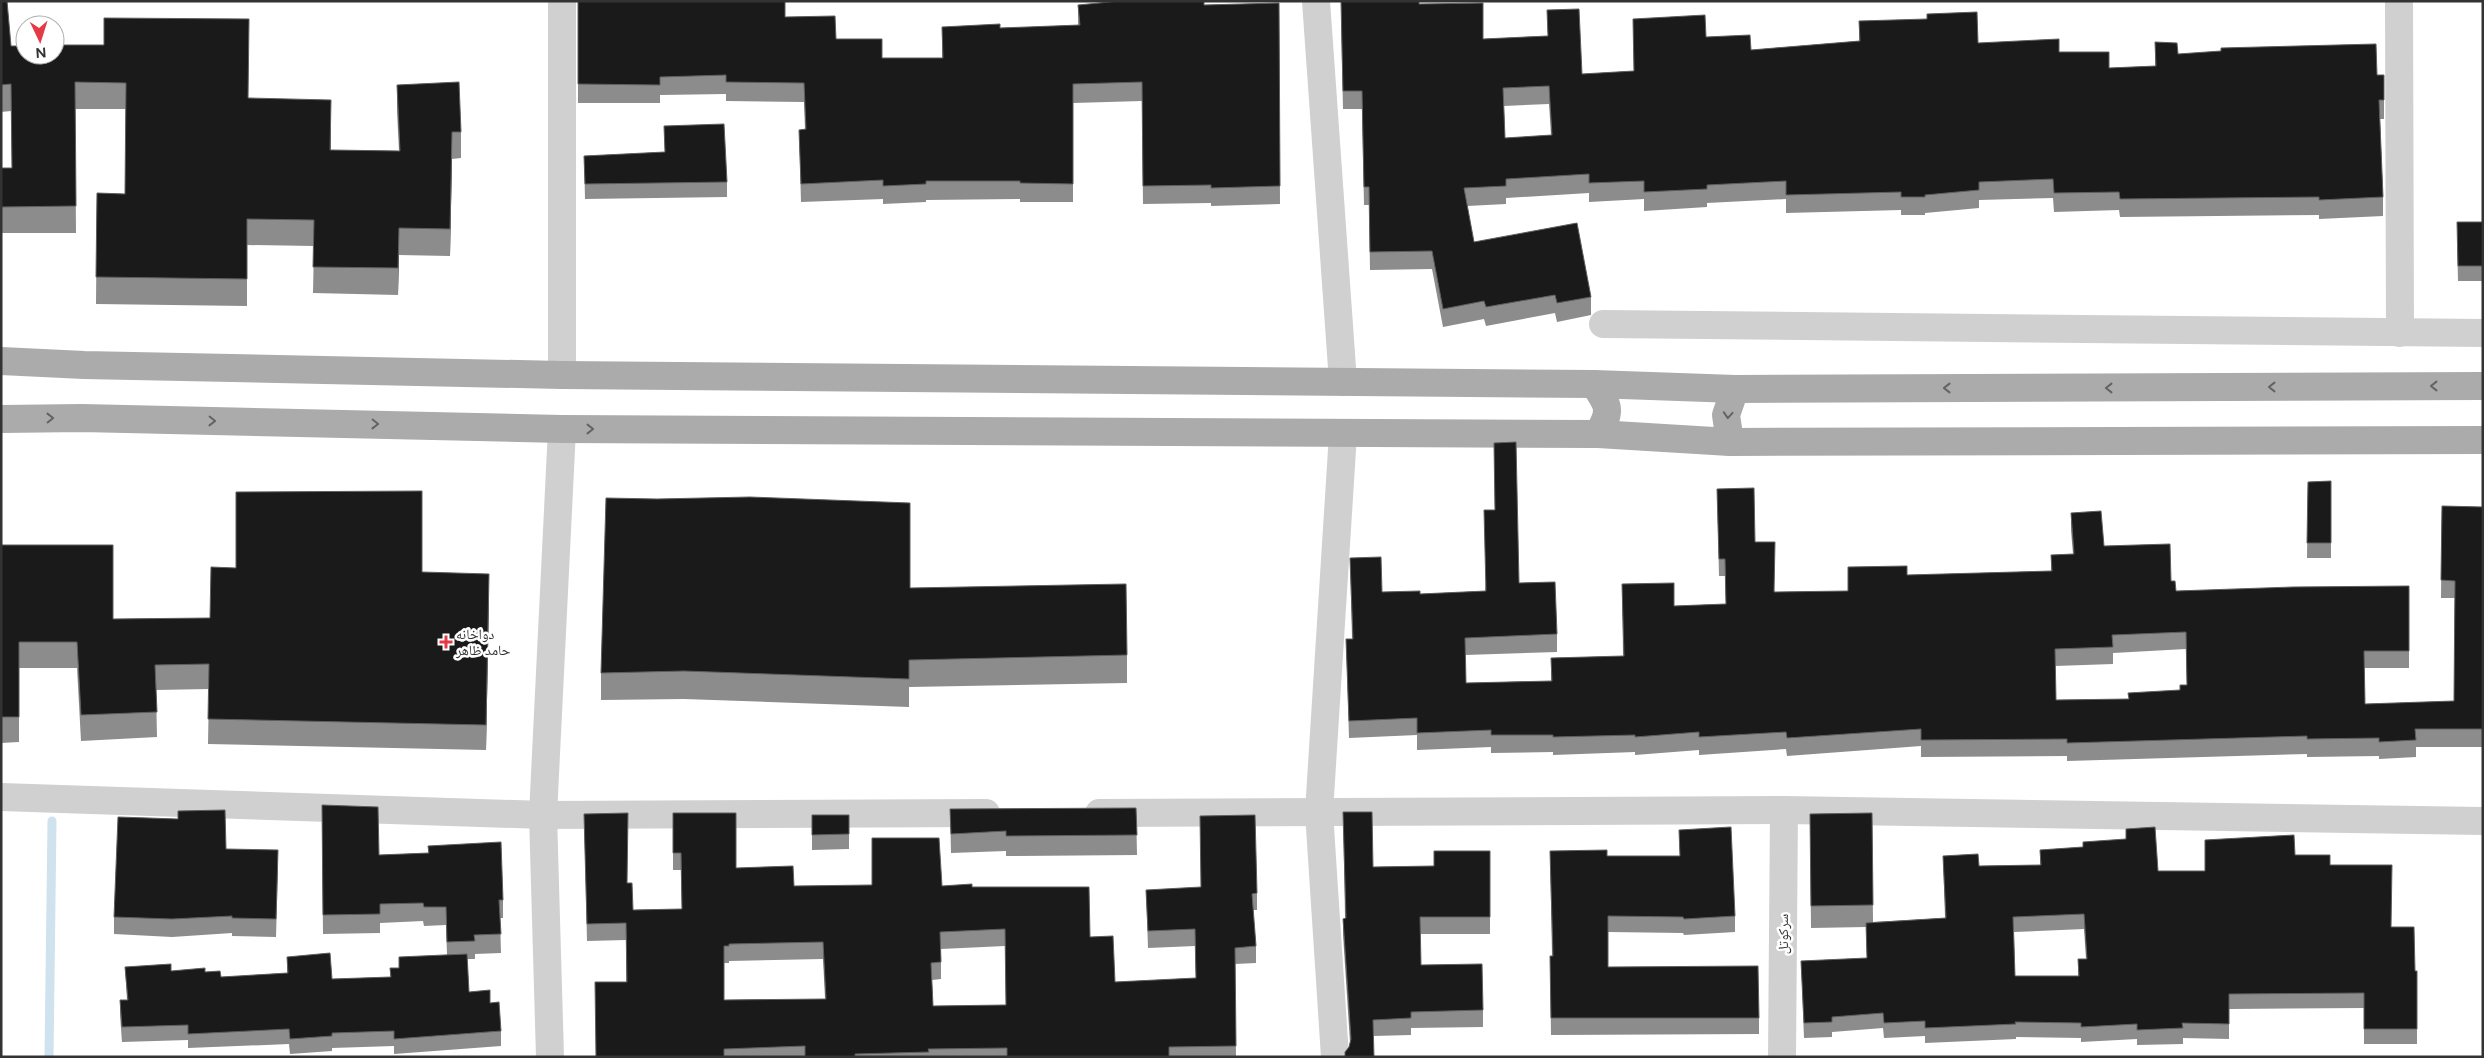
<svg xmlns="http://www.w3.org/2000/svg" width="2484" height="1058" viewBox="0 0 2484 1058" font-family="Figtree,'Noto Naskh Arabic',sans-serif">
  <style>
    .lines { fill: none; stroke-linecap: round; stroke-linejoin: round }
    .stream { stroke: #cfe2ee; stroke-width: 9 }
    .minor { stroke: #d0d0d0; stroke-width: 28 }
    .major { stroke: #ababab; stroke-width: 28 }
    .wall { fill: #8c8c8c; fill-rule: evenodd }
    .shaded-wall { fill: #5f5f5f }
    .building { fill: #1a1a1a; stroke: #5f5f5f; fill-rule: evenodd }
    .oneway { stroke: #636363 }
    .poi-dot { fill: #e63946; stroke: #fff; stroke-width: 2 }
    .labels { text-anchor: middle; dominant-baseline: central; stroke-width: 5; stroke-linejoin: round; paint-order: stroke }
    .poi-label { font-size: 14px; fill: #333; stroke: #fff; text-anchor: start }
    .street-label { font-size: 14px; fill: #333; stroke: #fff }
  </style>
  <rect width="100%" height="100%" fill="#fff"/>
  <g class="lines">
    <path class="stream" d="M 49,1057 L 52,821"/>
    <g class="minor">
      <path d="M 562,1 L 562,375"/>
      <path d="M 1316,1 L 1343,382"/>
      <path d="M 2399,1 L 2400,333"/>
      <path d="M 1603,324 L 2483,333"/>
      <path d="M 1,797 L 543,815 L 986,813"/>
      <path d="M 1099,813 L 1784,810 L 2483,821"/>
      <path d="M 550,1057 L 543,815 L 562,429"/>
      <path d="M 1335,1057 L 1319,812 L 1343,434"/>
      <path d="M 1782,1057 L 1784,810"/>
    </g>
    <g class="major">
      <path d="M 1,361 L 84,365 L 562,375 L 1594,384 L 1735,389 L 2483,386"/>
      <path d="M 1594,384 C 1609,406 1612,410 1598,434"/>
      <path d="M 1,419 L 82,418 L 562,429 L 1598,434 L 1730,442 L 2483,440"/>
      <path d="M 1730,442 L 1726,415 L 1735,389"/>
    </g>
  </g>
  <g class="wall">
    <path d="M 1,1 L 11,46 L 248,98 L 331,126 L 331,150 L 399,151 L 397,112 L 397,85 L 461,132 L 461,158 L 452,159 L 450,256 L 399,255 L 398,295 L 313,293 L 314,246 L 247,245 L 247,306 L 96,304 L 97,193 L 125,194 L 126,109 L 75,109 L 76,233 L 1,233 L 1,168 L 12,168 L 11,111 L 1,112 Z"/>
    <path d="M 578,1 L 785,17 L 882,58 L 942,58 L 942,27 L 1000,28 L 1078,25 L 1078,5 L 1204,5 L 1279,3 L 1280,204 L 1211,206 L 1211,203 L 1143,204 L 1142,101 L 1073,103 L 1073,202 L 1020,202 L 1020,199 L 926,200 L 926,202 L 883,204 L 883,199 L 801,202 L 799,130 L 805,130 L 804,102 L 726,101 L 726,94 L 660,95 L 660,103 L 578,103 Z"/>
    <path d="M 1419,4 L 1483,39 L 1548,36 L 1547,10 L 1582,74 L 1634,71 L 1633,19 L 1706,37 L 1751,50 L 1859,41 L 1859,21 L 1978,43 L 2059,52 L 2109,68 L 2155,66 L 2155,42 L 2178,54 L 2377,75 L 2384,75 L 2384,119 L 2380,119 L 2383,197 L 2383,216 L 2319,219 L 2319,215 L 2120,217 L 2119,210 L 2054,212 L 2053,198 L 1979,200 L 1979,208 L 1925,213 L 1925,215 L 1901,215 L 1901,210 L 1786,213 L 1786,199 L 1707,203 L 1707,207 L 1644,211 L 1644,199 L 1589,202 L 1589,193 L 1506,198 L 1506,204 L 1467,206 L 1474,242 L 1591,297 L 1591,315 L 1557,322 L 1555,313 L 1486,326 L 1484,319 L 1443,327 L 1432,269 L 1370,270 L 1369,205 L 1364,205 L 1362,109 L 1343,109 L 1341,19 ZM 1549,104 L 1551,135 L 1505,138 L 1504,106 Z"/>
    <path d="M 664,126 L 727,182 L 727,197 L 585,199 L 584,156 L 665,152 Z"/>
    <path d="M 2483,222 L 2483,281 L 2458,281 L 2457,237 Z"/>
    <path d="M 1494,443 L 1519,583 L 1557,634 L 1557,652 L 1465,655 L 1466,683 L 1551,681 L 1551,658 L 1623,656 L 1622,584 L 1674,606 L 1726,604 L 1725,576 L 1719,576 L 1717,489 L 1755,542 L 1775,592 L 1848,591 L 1907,575 L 2051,571 L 2051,555 L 2073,554 L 2071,531 L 2071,513 L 2104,546 L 2171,581 L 2176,591 L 2409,586 L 2409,668 L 2364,668 L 2365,704 L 2454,701 L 2455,598 L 2441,598 L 2442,506 L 2483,507 L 2483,747 L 2416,747 L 2416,757 L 2379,759 L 2379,756 L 2307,757 L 2307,754 L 2067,761 L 2067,756 L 1921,757 L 1921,746 L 1787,756 L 1786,749 L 1699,755 L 1699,750 L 1635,755 L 1635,752 L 1553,755 L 1553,752 L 1491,753 L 1491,747 L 1417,750 L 1417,735 L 1349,738 L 1346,639 L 1352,639 L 1350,558 L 1382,592 L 1420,594 L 1485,591 L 1495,510 ZM 2186,649 L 2187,685 L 2180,690 L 2128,699 L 2056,700 L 2055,666 L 2113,664 L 2113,653 Z"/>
    <path d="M 2331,481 L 2331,558 L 2307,558 L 2308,482 Z"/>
    <path d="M 1,545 L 113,619 L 210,618 L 422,572 L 489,599 L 486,750 L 208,744 L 209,689 L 156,690 L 157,737 L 81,741 L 77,668 L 19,668 L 19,742 L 1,743 Z"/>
    <path d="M 910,588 L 1127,655 L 1127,683 L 909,687 L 909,707 L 684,699 L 601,700 L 601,673 Z"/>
    <path d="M 1136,808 L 1137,855 L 1006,856 L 1006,851 L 951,853 L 950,809 Z"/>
    <path d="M 1343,812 L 1373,867 L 1434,866 L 1490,851 L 1490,934 L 1420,934 L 1421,965 L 1483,1010 L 1483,1027 L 1411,1028 L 1411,1035 L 1373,1036 L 1349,1047 L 1350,1043 L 1343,935 L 1343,919 L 1345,918 Z"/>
    <path d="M 673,813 L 736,868 L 794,886 L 942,886 L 972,887 L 1090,937 L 1115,982 L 1196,978 L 1195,946 L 1148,948 L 1146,890 L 1257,893 L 1257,910 L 1253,910 L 1256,946 L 1256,963 L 1235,964 L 1236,1057 L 596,1057 L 626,982 L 626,940 L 587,941 L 584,814 L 627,883 L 633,910 L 682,909 L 681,870 L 673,870 ZM 1005,946 L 1006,1005 L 933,1006 L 932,980 L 941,979 L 941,949 ZM 823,959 L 825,999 L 724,1000 L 724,963 L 729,963 L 729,961 Z"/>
    <path d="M 1872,813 L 1873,922 L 1945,918 L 1943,856 L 1979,866 L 2040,865 L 2040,850 L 2083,847 L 2126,839 L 2126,829 L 2158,871 L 2205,871 L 2295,855 L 2330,865 L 2391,927 L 2415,971 L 2417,971 L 2417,1044 L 2364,1044 L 2364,1008 L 2229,1009 L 2229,1039 L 2183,1038 L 2183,1044 L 2137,1045 L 2137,1039 L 2081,1042 L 2081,1038 L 2016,1037 L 2016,1039 L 1925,1043 L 1925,1036 L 1884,1038 L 1883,1028 L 1832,1032 L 1832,1037 L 1804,1038 L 1801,961 L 1867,958 L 1866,927 L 1811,928 L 1810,814 ZM 2084,929 L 2086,959 L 2078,959 L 2078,976 L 2015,976 L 2014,932 Z"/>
    <path d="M 812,815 L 849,815 L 849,849 L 812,850 Z"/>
    <path d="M 322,823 L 379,855 L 428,853 L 428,846 L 503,900 L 503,918 L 500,918 L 501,953 L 475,954 L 475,959 L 467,959 L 469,992 L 490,1003 L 501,1031 L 501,1046 L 394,1054 L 394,1046 L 332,1048 L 332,1051 L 290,1054 L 289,1044 L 188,1048 L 188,1040 L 122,1042 L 120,1015 L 120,1000 L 127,1000 L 125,967 L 171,971 L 205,972 L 221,977 L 287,973 L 287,957 L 332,979 L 390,977 L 390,968 L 399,968 L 447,955 L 446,925 L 424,926 L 423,921 L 380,923 L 380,933 L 323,934 Z"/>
    <path d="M 1679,830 L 1735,916 L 1735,932 L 1684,935 L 1683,933 L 1608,932 L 1608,967 L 1759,1018 L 1759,1034 L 1551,1035 L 1550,956 L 1552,956 L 1550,851 L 1607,856 L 1680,856 Z"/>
    <path d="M 226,849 L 278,868 L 276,937 L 232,936 L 232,933 L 172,937 L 114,934 L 114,917 Z"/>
  </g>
  <g class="shaded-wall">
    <path d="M 331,100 L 331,126 L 330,176 L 330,150 Z"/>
    <path d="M 452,132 L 452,159 L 450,256 L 450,229 Z"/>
    <path d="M 399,228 L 399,255 L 398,295 L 398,268 Z"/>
    <path d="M 489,574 L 489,599 L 486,750 L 486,725 Z"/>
  </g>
  <g class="building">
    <path d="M 1,1 L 7,1 L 11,46 L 25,46 L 25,55 L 55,55 L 55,45 L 104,45 L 104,18 L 249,19 L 248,98 L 331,100 L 330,150 L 400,151 L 397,85 L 459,82 L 461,132 L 452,132 L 450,229 L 399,228 L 398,268 L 313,267 L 314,220 L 247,219 L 247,279 L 96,277 L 97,193 L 125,194 L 126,83 L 75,82 L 76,206 L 1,207 L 1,168 L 12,168 L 11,84 L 1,85 Z"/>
    <path d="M 578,1 L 785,1 L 785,17 L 835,16 L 836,39 L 882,39 L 882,58 L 943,58 L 942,27 L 1000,24 L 1000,28 L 1080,25 L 1078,5 L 1120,1 L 1204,1 L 1204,5 L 1279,3 L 1280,186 L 1211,188 L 1211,185 L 1143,186 L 1142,82 L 1073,84 L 1073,184 L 1020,183 L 1020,181 L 926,181 L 926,184 L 883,186 L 883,180 L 801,184 L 799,130 L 806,129 L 804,83 L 726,82 L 726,75 L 660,77 L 660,85 L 578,84 Z"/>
    <path d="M 1341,1 L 1419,1 L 1419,4 L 1483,3 L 1483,39 L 1548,36 L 1547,10 L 1579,9 L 1582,74 L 1634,71 L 1633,19 L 1705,15 L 1706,37 L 1750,35 L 1751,50 L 1860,41 L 1859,21 L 1927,19 L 1927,14 L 1977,12 L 1978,43 L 2059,39 L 2059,52 L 2109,52 L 2109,68 L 2156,66 L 2155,42 L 2177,43 L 2178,54 L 2221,51 L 2221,48 L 2376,44 L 2377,75 L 2384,75 L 2384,100 L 2379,100 L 2383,197 L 2319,200 L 2319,197 L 2120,199 L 2119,192 L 2054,193 L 2053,179 L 1979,182 L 1979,190 L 1925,195 L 1925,197 L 1901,197 L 1901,192 L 1786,195 L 1786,181 L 1707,185 L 1707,189 L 1644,192 L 1644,181 L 1589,183 L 1589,174 L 1506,179 L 1506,186 L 1464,188 L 1474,242 L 1577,223 L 1591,297 L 1557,303 L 1555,295 L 1486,307 L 1484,301 L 1443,309 L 1432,251 L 1370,252 L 1369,187 L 1364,187 L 1362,91 L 1343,91 ZM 1549,86 L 1552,135 L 1505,138 L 1503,88 Z"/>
    <path d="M 724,124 L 727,182 L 585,184 L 584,156 L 665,152 L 664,126 Z"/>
    <path d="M 2457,222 L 2483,222 L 2483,266 L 2458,266 Z"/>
    <path d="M 1516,442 L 1519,583 L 1555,582 L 1557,634 L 1465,638 L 1466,683 L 1552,681 L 1551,658 L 1624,656 L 1622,584 L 1674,583 L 1674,606 L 1726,604 L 1725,559 L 1719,559 L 1717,489 L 1754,488 L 1755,542 L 1775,542 L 1774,592 L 1848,591 L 1848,567 L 1907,566 L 1907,575 L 2052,571 L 2051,555 L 2074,554 L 2071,513 L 2101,511 L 2104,546 L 2170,544 L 2171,581 L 2175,581 L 2176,591 L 2293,587 L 2409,586 L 2409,651 L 2364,651 L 2365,704 L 2454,701 L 2455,581 L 2441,580 L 2442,506 L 2483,507 L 2483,729 L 2415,729 L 2416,740 L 2379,742 L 2379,738 L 2307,739 L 2307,736 L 2067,743 L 2067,739 L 1921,740 L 1921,729 L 1787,738 L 1786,732 L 1699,737 L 1699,732 L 1635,737 L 1635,735 L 1553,737 L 1553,735 L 1491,735 L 1491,730 L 1417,733 L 1417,718 L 1349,721 L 1346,639 L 1353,639 L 1350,558 L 1381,557 L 1382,592 L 1420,591 L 1420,594 L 1486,591 L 1484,510 L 1495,510 L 1494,443 ZM 2186,632 L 2187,685 L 2180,685 L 2180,690 L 2128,693 L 2129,699 L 2056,700 L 2055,649 L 2113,647 L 2112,635 Z"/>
    <path d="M 2331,481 L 2331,543 L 2307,543 L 2308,482 Z"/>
    <path d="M 422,491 L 422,572 L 489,574 L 486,725 L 208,719 L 209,664 L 155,665 L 157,712 L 81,715 L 77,642 L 19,642 L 19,717 L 1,717 L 1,545 L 113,545 L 113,619 L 210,618 L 211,567 L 236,568 L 236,492 Z"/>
    <path d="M 750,497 L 910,503 L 910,588 L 1126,584 L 1127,655 L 909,660 L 909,679 L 684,671 L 601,673 L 606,498 L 657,499 Z"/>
    <path d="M 322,805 L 378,807 L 379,855 L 429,853 L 428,846 L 501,842 L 503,900 L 499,900 L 501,934 L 474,935 L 475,941 L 447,942 L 446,907 L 424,907 L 423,903 L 380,904 L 380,914 L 323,915 Z"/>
    <path d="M 1136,808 L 1137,835 L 1006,836 L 1006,831 L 951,834 L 950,809 Z"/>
    <path d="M 225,810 L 226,849 L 278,850 L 276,919 L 232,918 L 232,916 L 172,919 L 114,917 L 118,817 L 178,819 L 178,811 Z"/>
    <path d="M 1343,812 L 1372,812 L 1373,867 L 1434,866 L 1434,851 L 1490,851 L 1490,917 L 1420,917 L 1421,965 L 1482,964 L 1483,1010 L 1411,1012 L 1411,1018 L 1373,1020 L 1374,1057 L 1345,1057 L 1345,1052 L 1349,1047 L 1351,1039 L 1343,919 L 1346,918 Z"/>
    <path d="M 628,813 L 627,883 L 632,883 L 633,910 L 682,909 L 681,853 L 673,853 L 673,813 L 736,813 L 736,868 L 793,866 L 794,886 L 872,885 L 872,838 L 939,838 L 942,886 L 972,884 L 972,887 L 1089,887 L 1090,937 L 1113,936 L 1115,982 L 1196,978 L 1195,929 L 1148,931 L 1146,890 L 1201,887 L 1200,816 L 1255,815 L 1257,893 L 1252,894 L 1256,946 L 1235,948 L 1236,1046 L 1169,1047 L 1169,1057 L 1007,1057 L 1007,1048 L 928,1049 L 929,1052 L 855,1054 L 855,1057 L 805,1057 L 805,1046 L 724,1049 L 724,1057 L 596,1057 L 595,982 L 627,982 L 626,923 L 587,924 L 584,814 ZM 1005,929 L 1006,1005 L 933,1006 L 931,963 L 941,962 L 940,932 ZM 823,942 L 826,999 L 724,1000 L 724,946 L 729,946 L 729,944 Z"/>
    <path d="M 1872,813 L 1873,905 L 1811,906 L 1810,814 Z"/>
    <path d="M 812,815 L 849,815 L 849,834 L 812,835 Z"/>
    <path d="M 1731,827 L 1735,916 L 1684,919 L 1683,917 L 1608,916 L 1608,967 L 1758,966 L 1759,1018 L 1551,1018 L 1550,956 L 1553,956 L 1550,851 L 1607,850 L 1607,856 L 1680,856 L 1679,830 Z"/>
    <path d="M 2155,827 L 2158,871 L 2205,871 L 2205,840 L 2294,835 L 2295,855 L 2330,855 L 2330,865 L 2392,865 L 2391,927 L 2414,927 L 2415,971 L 2417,971 L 2417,1029 L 2364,1029 L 2364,993 L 2229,994 L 2229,1024 L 2182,1023 L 2183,1028 L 2137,1030 L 2137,1024 L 2081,1027 L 2081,1023 L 2015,1022 L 2016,1024 L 1925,1028 L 1925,1021 L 1884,1023 L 1883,1013 L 1832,1017 L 1832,1022 L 1804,1023 L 1801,961 L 1867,958 L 1866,923 L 1946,918 L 1943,856 L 1978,854 L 1979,866 L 2041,865 L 2040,850 L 2083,847 L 2083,842 L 2126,839 L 2126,829 ZM 2084,914 L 2087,959 L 2078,959 L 2079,976 L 2015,976 L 2013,917 Z"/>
    <path d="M 330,953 L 332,979 L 391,977 L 390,968 L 399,968 L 399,957 L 467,954 L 469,992 L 490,990 L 490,1003 L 499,1002 L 501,1031 L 394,1039 L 394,1031 L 332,1033 L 332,1036 L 290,1039 L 289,1029 L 188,1034 L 188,1025 L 122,1027 L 120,1000 L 128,1000 L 125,967 L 171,964 L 171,971 L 205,968 L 205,972 L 220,971 L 221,977 L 288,973 L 287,957 Z"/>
  </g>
  <defs><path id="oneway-chevron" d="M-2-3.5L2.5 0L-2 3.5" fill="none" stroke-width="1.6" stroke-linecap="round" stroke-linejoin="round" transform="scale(1.25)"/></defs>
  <g class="oneway">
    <use href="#oneway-chevron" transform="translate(2434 386) rotate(180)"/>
    <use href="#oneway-chevron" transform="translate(2272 387) rotate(180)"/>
    <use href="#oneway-chevron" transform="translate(1947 388) rotate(180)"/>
    <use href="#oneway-chevron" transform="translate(2109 388) rotate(180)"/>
    <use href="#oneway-chevron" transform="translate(1728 415) rotate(94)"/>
    <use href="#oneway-chevron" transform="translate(50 418) rotate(-1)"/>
    <use href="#oneway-chevron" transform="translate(212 421) rotate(1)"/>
    <use href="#oneway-chevron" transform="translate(375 424) rotate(1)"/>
    <use href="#oneway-chevron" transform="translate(590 429)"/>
  </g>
  <path class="poi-dot" d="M443.5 634.5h5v5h5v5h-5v5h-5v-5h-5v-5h5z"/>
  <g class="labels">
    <g class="poi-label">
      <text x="456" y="634">دواخانه<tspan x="456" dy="16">حامد ظاهر</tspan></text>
    </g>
    <g class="street-label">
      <text transform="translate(1783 934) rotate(-90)">سرکوتل</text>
    </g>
  </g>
  <rect width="2484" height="1058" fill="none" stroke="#333333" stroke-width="5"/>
  <g transform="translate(40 40) rotate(176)"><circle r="24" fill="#ffffff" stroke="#adadad"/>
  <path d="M0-4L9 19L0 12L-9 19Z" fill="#e63946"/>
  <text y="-8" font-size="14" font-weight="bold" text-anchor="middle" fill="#333333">N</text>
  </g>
</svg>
